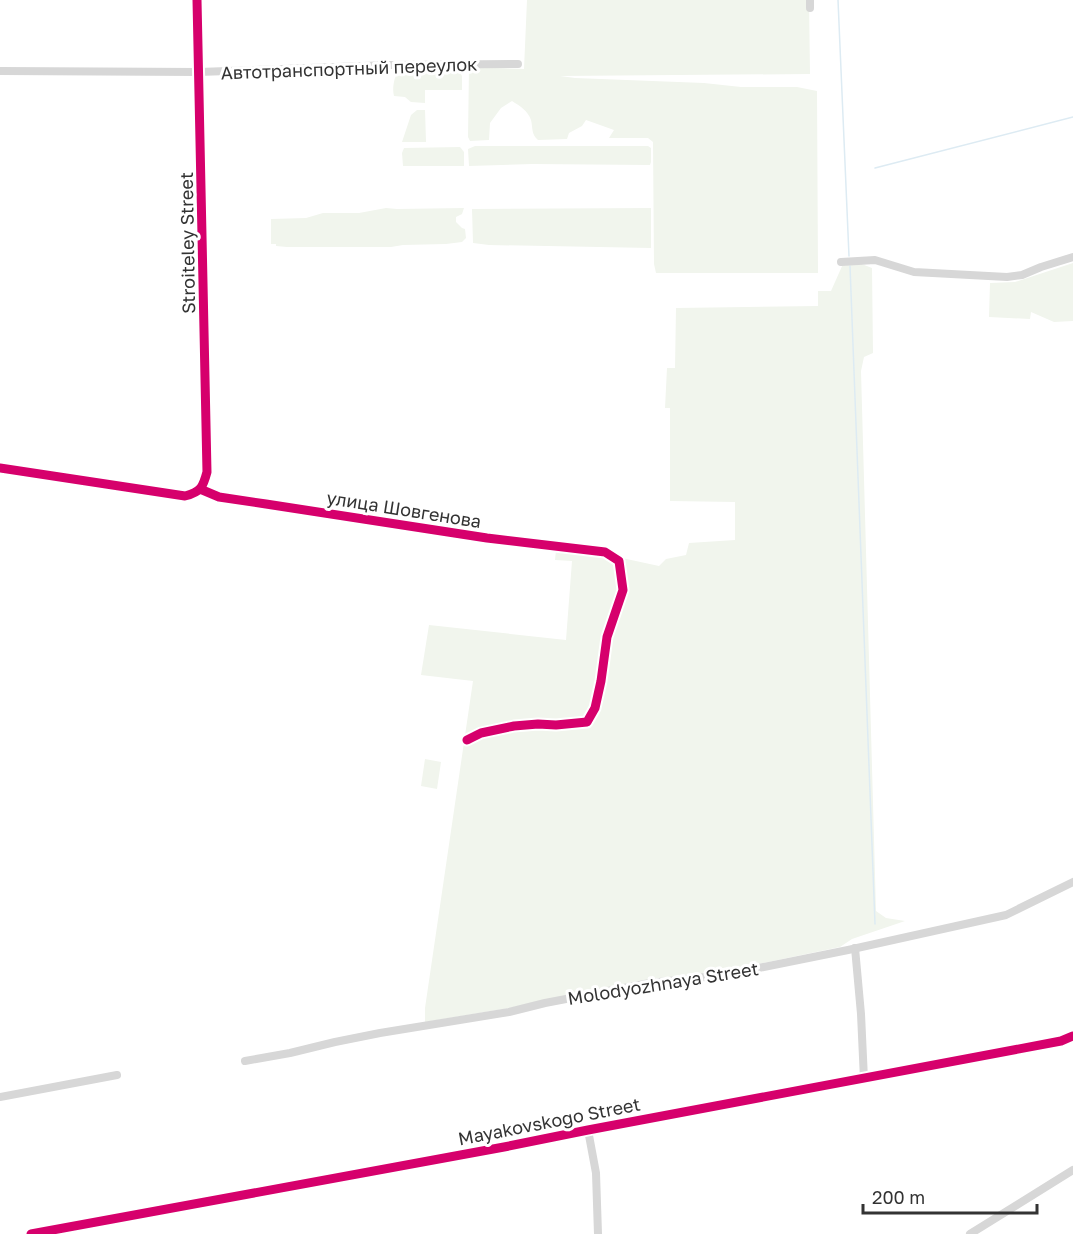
<svg xmlns="http://www.w3.org/2000/svg" width="1073" height="1234" viewBox="0 0 1073 1234" font-family="'Golos Text',sans-serif">
  <style>
    .green { fill: #f1f5ed }
    .lines { fill: none; stroke-linecap: round; stroke-linejoin: round }
    .stream { stroke: #ddebf3; stroke-width: 1.5 }
    .minor { stroke: #d7d7d7; stroke-width: 8 }
    .cycleway-casing { stroke: #fff; stroke-width: 13 }
    .cycleway { stroke: #d6006c; stroke-width: 9 }
    .labels { text-anchor: middle; dominant-baseline: central; stroke-width: 6; stroke-linejoin: round; paint-order: stroke }
    .street-label { font-size: 18px; fill: #333; stroke: #fff }
  </style>
  <rect width="100%" height="100%" fill="#fff"/>
  <g class="green">
    <path d="M 527,0 L 809,0 L 810,74 L 560,76 L 575,78 L 704,83 L 741,87 L 797,87 L 817,91 L 818,273 L 656,273 L 654,264 L 653,142 L 648,138 L 609,138 L 614,130 L 586,120 L 582,126 L 569,133 L 567,139 L 538,140 C 531,134 533,128 531,120 C 528,111 520,106 512,101 L 501,108 L 490,123 L 489,140 L 470,141 L 468,137 L 469,67 L 524,69 Z"/>
    <path d="M 457,67 L 462,76 L 462,90 L 425,90 L 425,103 L 411,102 L 405,97 L 394,96 C 392,87 394,79 398,71 Z"/>
    <path d="M 417,110 L 425,110 L 426,142 L 402,142 L 411,115 Z"/>
    <path d="M 475,146 L 648,146 L 651,148 L 651,162 L 650,165 L 532,164 L 469,166 L 468,149 Z"/>
    <path d="M 460,147 L 464,152 L 464,166 L 403,166 L 402,153 L 404,148 Z"/>
    <path d="M 386,208 L 397,209 L 464,208 L 462,214 L 456,217 L 456,222 L 462,228 L 465,229 L 466,238 L 462,242 L 446,244 L 403,245 L 391,247 L 287,247 L 276,246 L 276,244 L 271,244 L 271,219 L 306,218 L 323,213 L 359,213 Z"/>
    <path d="M 651,208 L 651,248 L 489,245 L 473,243 L 472,209 Z"/>
    <path d="M 859,263 L 872,268 L 873,353 L 864,357 L 861,371 L 876,911 L 886,918 L 905,921 L 852,939 L 840,947 L 715,973 L 590,990 L 509,1008 L 425,1022 L 425,1008 L 473,681 L 421,675 L 429,625 L 566,640 L 572,561 L 555,560 L 556,550 L 582,554 L 608,555 L 659,566 L 666,559 L 686,555 L 689,543 L 735,540 L 735,502 L 670,501 L 670,408 L 665,408 L 667,368 L 675,368 L 676,308 L 818,306 L 818,291 L 831,291 L 843,264 Z"/>
    <path d="M 1073,263 L 1073,321 L 1054,322 L 1031,312 L 1030,319 L 989,317 L 990,283 L 1015,282 Z"/>
    <path d="M 425,759 L 441,762 L 437,789 L 421,786 Z"/>
  </g>
  <g class="lines">
    <g class="stream">
      <path d="M 838,0 L 849,256"/>
      <path d="M 875,168 L 1073,117"/>
      <path d="M 850,266 L 875,924"/>
    </g>
    <g class="minor">
      <path d="M 810,8 L 810,0"/>
      <path d="M 0,71 L 199,72 L 390,65 L 518,64"/>
      <path d="M 841,262 L 875,260 L 914,272 L 1007,277 L 1022,275 L 1041,267 L 1073,257"/>
      <path d="M 0,468 L 185,496 C 201,492 203,487 207,472 L 197,0"/>
      <path d="M 200,489 L 219,497 L 266,504 L 487,538 L 605,552 L 619,561 L 623,590 L 607,637 L 601,681 L 595,708 L 587,722 L 556,725 L 538,724 L 514,726 L 481,733 L 467,740"/>
      <path d="M 855,948 L 861,1014 L 864,1079"/>
      <path d="M 245,1061 L 290,1053 L 335,1042 L 380,1033 L 509,1012 L 545,1003 L 650,983 L 724,975 L 848,950 L 1006,915 L 1073,882"/>
      <path d="M 0,1097 L 117,1075"/>
      <path d="M 588,1130 L 596,1173 L 598,1234"/>
      <path d="M 31,1234 L 504,1147 L 588,1130 L 1061,1041 L 1073,1036"/>
      <path d="M 970,1234 L 1073,1170"/>
    </g>
    <g class="cycleway-casing">
      <g id="cycleway">
        <path d="M 0,468 L 185,496 C 201,492 203,487 207,472 L 197,0"/>
        <path d="M 200,489 L 219,497 L 266,504 L 487,538 L 605,552 L 619,561 L 623,590 L 607,637 L 601,681 L 595,708 L 587,722 L 556,725 L 538,724 L 514,726 L 481,733 L 467,740"/>
        <path d="M 31,1234 L 504,1147 L 588,1130 L 1061,1041 L 1073,1036"/>
      </g>
    </g>
    <use href="#cycleway" class="cycleway"/>
  </g>
  <g class="labels">
    <g class="street-label">
      <text transform="translate(349 68) rotate(-2)">Автотранспортный переулок</text>
      <text transform="translate(187 243) rotate(-91)">Stroiteley Street</text>
      <text transform="translate(404 509) rotate(9)">улица Шовгенова</text>
      <text transform="translate(663 983) rotate(-9)">Molodyozhnaya Street</text>
      <text transform="translate(549 1121) rotate(-11)">Mayakovskogo Street</text>
    </g>
  </g>
  <path d="M863 1204v9h174v-9" fill="none" stroke="#333333" stroke-width="3"/>
  <text x="872" y="1204" font-size="18" fill="#333333" stroke="#ffffff" stroke-width="4.5" paint-order="stroke">200 m</text>
</svg>
